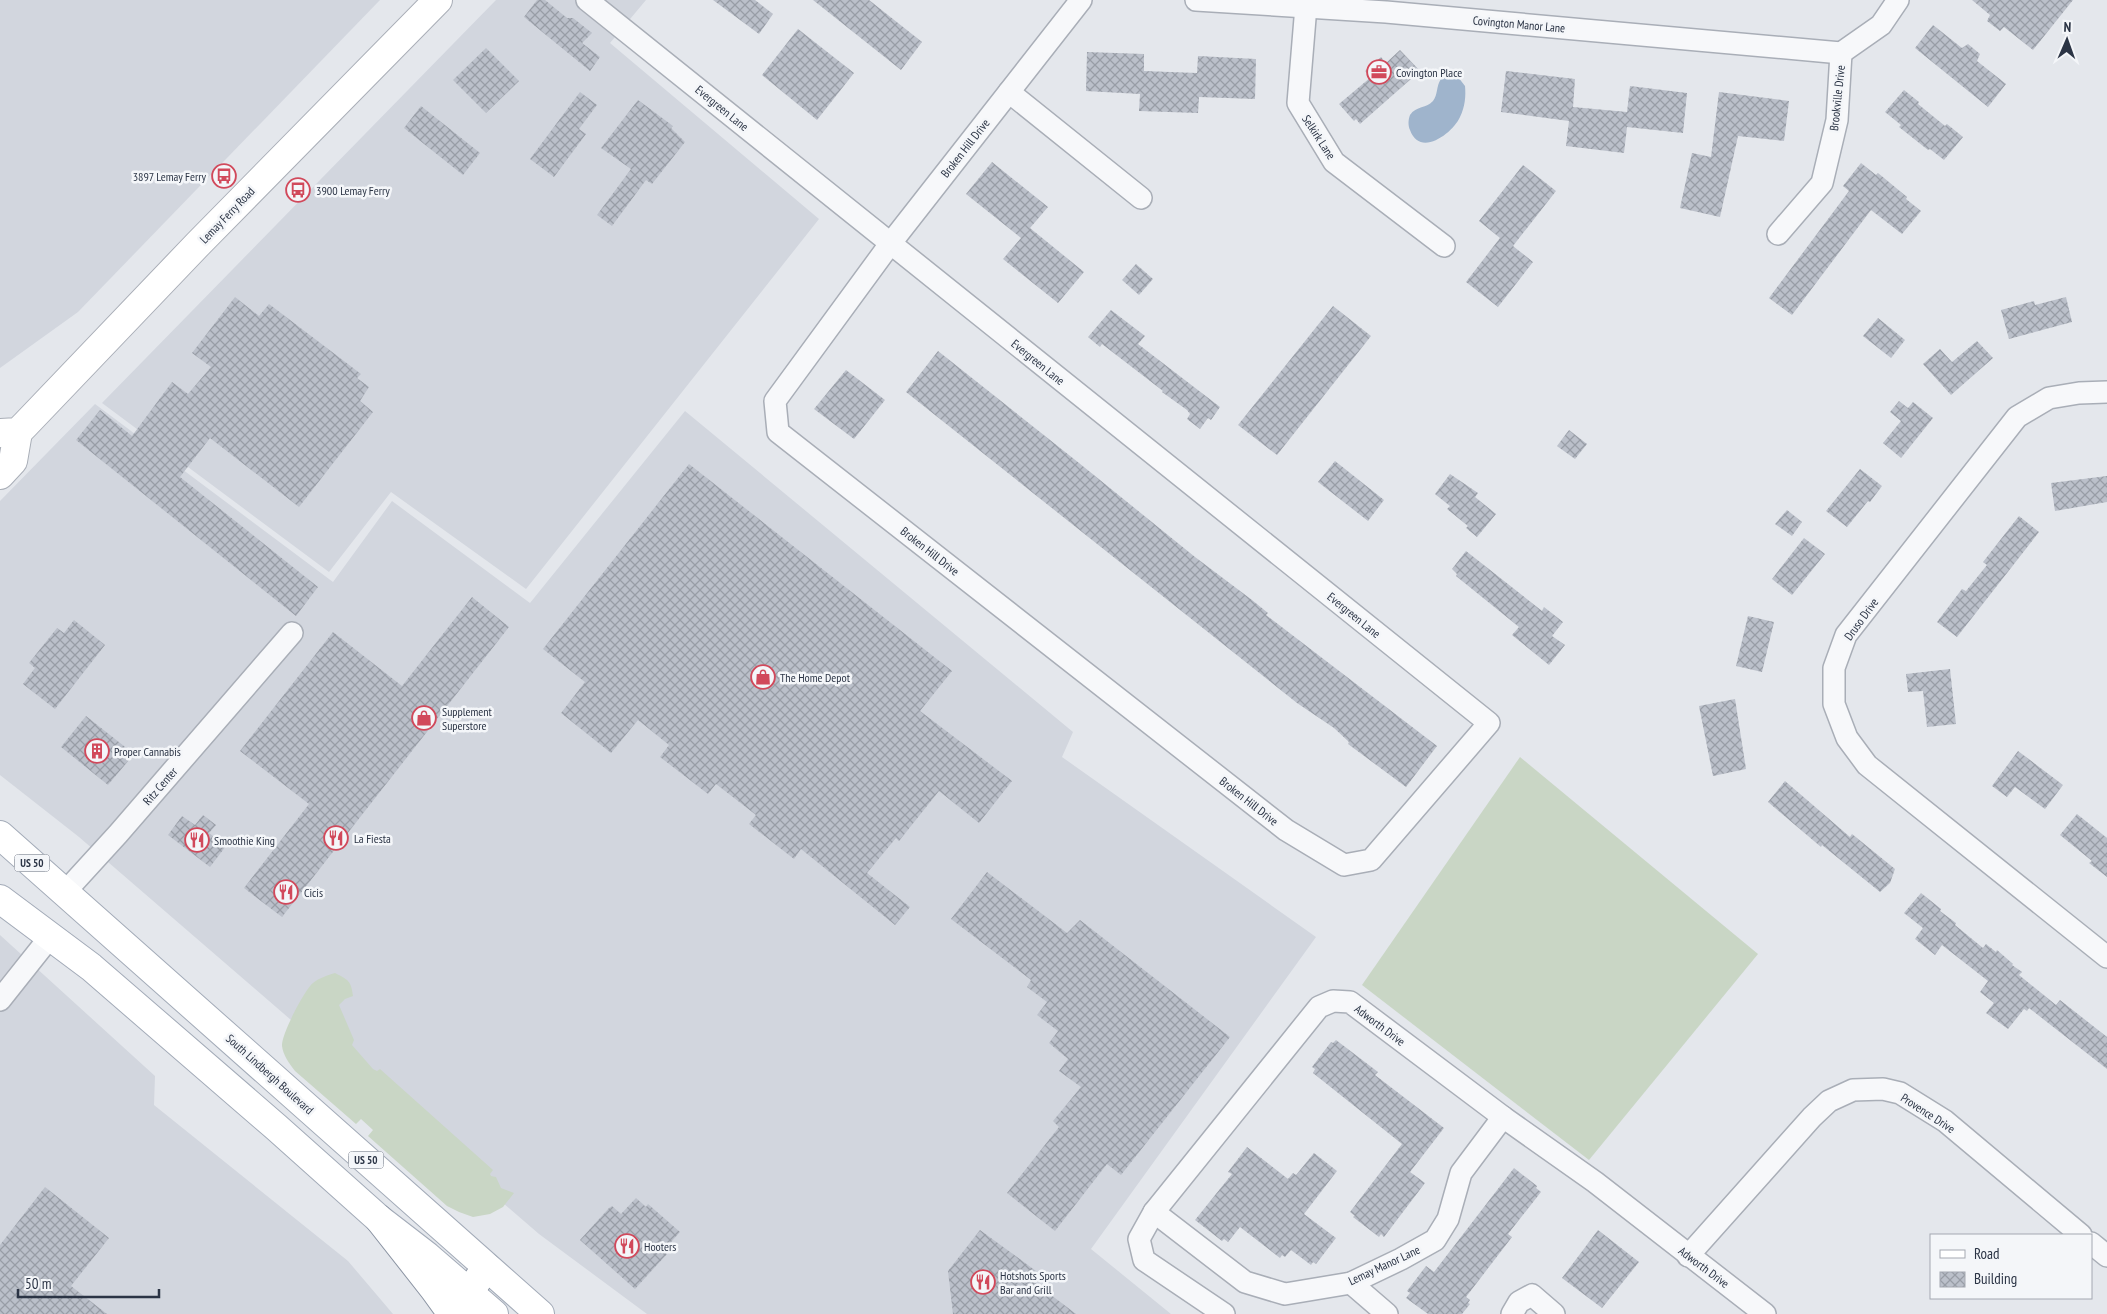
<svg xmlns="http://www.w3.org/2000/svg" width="2107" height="1314" viewBox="0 0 2107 1314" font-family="'PT Sans Narrow',sans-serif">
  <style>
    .built { fill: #d2d6de }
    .grass { fill: #c9d6c5 }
    .water { fill: #9fb4cc }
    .building { fill: url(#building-cross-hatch) }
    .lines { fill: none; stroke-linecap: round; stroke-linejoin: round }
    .street-casing { stroke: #a9aeb7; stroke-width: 24 }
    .secondary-casing { stroke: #a9aeb7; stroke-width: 30 }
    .primary-casing { stroke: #a3abb8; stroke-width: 30 }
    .highway-casing { stroke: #8b94a3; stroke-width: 30 }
    .street { stroke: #f7f8fa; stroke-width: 21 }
    .secondary { stroke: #fff; stroke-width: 28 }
    .primary { stroke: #fff; stroke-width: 28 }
    .highway { stroke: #fff; stroke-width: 28 }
    .labels { text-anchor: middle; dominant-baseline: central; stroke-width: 5; stroke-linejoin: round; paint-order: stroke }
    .shield { fill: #f4f6f9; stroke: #676e7b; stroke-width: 1 }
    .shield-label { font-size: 11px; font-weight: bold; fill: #2b3445 }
    .street-label { font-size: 12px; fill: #2b3445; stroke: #f4f6f9 }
    .poi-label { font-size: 12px; fill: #2b3445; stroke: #f4f6f9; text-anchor: start }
  </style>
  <defs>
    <pattern id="building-cross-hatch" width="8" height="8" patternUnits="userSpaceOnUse" patternTransform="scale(1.25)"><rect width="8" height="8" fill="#bbc0ca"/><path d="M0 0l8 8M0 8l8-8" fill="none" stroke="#989da6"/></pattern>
  </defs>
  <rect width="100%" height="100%" fill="#e4e7ec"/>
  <g class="built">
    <path d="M 0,0 L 380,0 L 78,312 L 0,368 Z"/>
    <path d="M 496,0 L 646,0 L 610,43 L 819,219 L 526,589 L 391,492 L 329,572 L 102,403 Z"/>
    <path d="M 95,404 L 333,582 L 392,501 L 530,603 L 685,411 L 1073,732 L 1062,757 L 1316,937 L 1091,1249 L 1171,1314 L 647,1314 L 539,1234 L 79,837 L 0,775 L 0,501 Z"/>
    <path d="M 0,935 L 155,1076 L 154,1105 L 348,1261 L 393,1314 L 0,1314 Z"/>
  </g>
  <g class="grass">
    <path d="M 1520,757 L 1758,954 L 1589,1160 L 1362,985 Z"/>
    <path d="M 335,973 C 348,980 351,980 353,996 L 345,999 L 339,1005 L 354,1040 L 352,1045 L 373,1069 L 377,1071 L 380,1069 L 493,1170 L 490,1174 L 491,1176 L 496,1177 L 501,1188 L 514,1193 L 503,1207 L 490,1214 L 473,1217 L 459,1212 L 447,1206 L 368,1136 L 373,1130 L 361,1119 L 356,1124 L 295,1071 C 289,1063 283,1055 282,1046 C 281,1035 305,989 313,983 C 319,978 328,975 335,973 Z"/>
  </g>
  <path class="water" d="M 1453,76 L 1458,77 L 1465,86 C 1466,96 1465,107 1460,117 C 1453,133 1420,158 1410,130 C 1408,126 1408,120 1410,115 C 1416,106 1427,108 1433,101 C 1438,95 1436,86 1441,79 Z"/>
  <g class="building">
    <path d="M 537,0 L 545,0 L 567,18 L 573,18 L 592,33 L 582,43 L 600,57 L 590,71 L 524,17 Z"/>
    <path d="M 713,0 L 755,0 L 773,14 L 759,34 Z"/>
    <path d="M 813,0 L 869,0 L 922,42 L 901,70 Z"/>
    <path d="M 1972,0 L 2073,0 L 2033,50 L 2004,27 L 2000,31 L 1987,21 L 1990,15 Z"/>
    <path d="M 1933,25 L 1962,48 L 1968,44 L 1980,54 L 1977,61 L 2006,84 L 1988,107 L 1915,48 Z"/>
    <path d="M 798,29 L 854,73 L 817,120 L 762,75 Z"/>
    <path d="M 486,48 L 519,81 L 486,113 L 453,80 Z"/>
    <path d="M 1400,50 L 1420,71 L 1360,124 L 1356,119 L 1354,121 L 1339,104 L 1371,77 L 1365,71 L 1381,57 L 1386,63 Z"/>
    <path d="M 1087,52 L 1144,54 L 1144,71 L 1197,73 L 1198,56 L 1256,59 L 1255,99 L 1199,97 L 1198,113 L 1139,111 L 1140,94 L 1086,91 Z"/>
    <path d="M 1506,71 L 1575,79 L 1573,107 L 1627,112 L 1630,86 L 1687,93 L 1683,133 L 1627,127 L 1624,153 L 1566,146 L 1569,121 L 1501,112 Z"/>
    <path d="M 1904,90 L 1919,102 L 1918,104 L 1945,126 L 1947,124 L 1963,137 L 1944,160 L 1930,149 L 1928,150 L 1899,127 L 1901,125 L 1885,112 Z"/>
    <path d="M 580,92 L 597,105 L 579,129 L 586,134 L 554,177 L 530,159 Z"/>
    <path d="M 1719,92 L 1789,101 L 1784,141 L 1738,136 L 1720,217 L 1680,208 L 1692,153 L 1711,157 Z"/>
    <path d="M 638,100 L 673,126 L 671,128 L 685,142 L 652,184 L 646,180 L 612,226 L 597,215 L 631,169 L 601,148 Z"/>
    <path d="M 421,106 L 480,153 L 463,175 L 404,128 Z"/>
    <path d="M 992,162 L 1048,207 L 1030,228 L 1084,272 L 1058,303 L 1003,259 L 1021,238 L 966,194 Z"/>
    <path d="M 1861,163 L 1876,175 L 1878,173 L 1907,197 L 1906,199 L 1921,211 L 1902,234 L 1871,210 L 1792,315 L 1769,298 L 1849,191 L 1843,186 Z"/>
    <path d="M 1523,165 L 1556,191 L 1513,246 L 1533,262 L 1498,307 L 1466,282 L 1500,238 L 1479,221 Z"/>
    <path d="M 1136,264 L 1153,279 L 1139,295 L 1122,280 Z"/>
    <path d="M 235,297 L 259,316 L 269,304 L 361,374 L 357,378 L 369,387 L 360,401 L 373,412 L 299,507 L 210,438 L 180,477 L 318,587 L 296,616 L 76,440 L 100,410 L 132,436 L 172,382 L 188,394 L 211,367 L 192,353 Z"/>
    <path d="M 2066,297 L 2072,322 L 2009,339 L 2001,310 L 2034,301 L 2035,305 Z"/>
    <path d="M 1333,306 L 1371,336 L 1277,455 L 1238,425 Z"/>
    <path d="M 1111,310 L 1145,336 L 1138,344 L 1220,407 L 1211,420 L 1208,418 L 1200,429 L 1187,419 L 1190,414 L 1187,410 L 1162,392 L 1163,391 L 1102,344 L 1100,347 L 1088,337 Z"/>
    <path d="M 1878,318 L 1905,340 L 1891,358 L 1863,336 Z"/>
    <path d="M 1977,341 L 1993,358 L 1951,395 L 1923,364 L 1940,349 L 1952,362 Z"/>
    <path d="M 938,351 L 1079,463 L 1195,557 L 1252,600 L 1268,613 L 1266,615 L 1437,746 L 1406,787 L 1348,744 L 1349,742 L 1334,728 L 1297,703 L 906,392 Z"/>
    <path d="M 846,370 L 885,400 L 854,439 L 814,409 Z"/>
    <path d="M 1899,401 L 1908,408 L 1913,402 L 1933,418 L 1901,458 L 1883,443 L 1901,421 L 1890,412 Z"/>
    <path d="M 1569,430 L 1587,444 L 1575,459 L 1557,446 Z"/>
    <path d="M 1335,461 L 1384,500 L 1368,521 L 1318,482 Z"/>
    <path d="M 689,464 L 952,671 L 920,711 L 1012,781 L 979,823 L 939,791 L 899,841 L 896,838 L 867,873 L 910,907 L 895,925 L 801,849 L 794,859 L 749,824 L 756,815 L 716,784 L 708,794 L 660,757 L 669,745 L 638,720 L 611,753 L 561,713 L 585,682 L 543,649 Z"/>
    <path d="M 1860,469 L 1882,486 L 1870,502 L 1868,501 L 1847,527 L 1826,511 Z"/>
    <path d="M 1450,474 L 1478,493 L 1475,497 L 1496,514 L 1477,537 L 1466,528 L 1468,526 L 1447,509 L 1450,506 L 1435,494 Z"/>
    <path d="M 2107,476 L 2107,502 L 2055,511 L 2051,483 Z"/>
    <path d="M 1787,510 L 1802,522 L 1792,536 L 1775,524 Z"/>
    <path d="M 2019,516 L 2039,532 L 1957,637 L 1937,622 L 1962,589 L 1966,591 L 1987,565 L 1983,562 Z"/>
    <path d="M 1804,538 L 1825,554 L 1792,595 L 1772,579 Z"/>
    <path d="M 1466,551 L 1542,611 L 1544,607 L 1563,622 L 1552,636 L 1565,645 L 1549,665 L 1512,635 L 1519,627 L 1456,576 L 1457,574 L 1452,569 Z"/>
    <path d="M 472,597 L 509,627 L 282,917 L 244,888 L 309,804 L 240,751 L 333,632 L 402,686 Z"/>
    <path d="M 1748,616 L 1774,622 L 1762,672 L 1736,666 Z"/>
    <path d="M 74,620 L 105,645 L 55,709 L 23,684 L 35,668 L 29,663 L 57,628 L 64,633 Z"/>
    <path d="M 1950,669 L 1956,724 L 1927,727 L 1923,691 L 1908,692 L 1906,674 Z"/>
    <path d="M 1735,699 L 1746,769 L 1713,776 L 1699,706 Z"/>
    <path d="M 86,716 L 134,754 L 108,785 L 61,747 Z"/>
    <path d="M 2018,751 L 2063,785 L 2045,809 L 2015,787 L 2007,797 L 1992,786 Z"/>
    <path d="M 1785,781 L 1850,837 L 1852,834 L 1895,869 L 1890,883 L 1880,892 L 1822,845 L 1821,847 L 1768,802 Z"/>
    <path d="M 2077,814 L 2107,838 L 2107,877 L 2089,863 L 2092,861 L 2060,835 Z"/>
    <path d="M 203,815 L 216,825 L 209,833 L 226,846 L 210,867 L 168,835 L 182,816 L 195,825 Z"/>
    <path d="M 987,872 L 1067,933 L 1080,920 L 1230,1037 L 1121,1175 L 1107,1164 L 1055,1231 L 1007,1193 L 1059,1127 L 1053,1121 L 1081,1087 L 1059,1071 L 1068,1059 L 1049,1043 L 1058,1031 L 1037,1015 L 1047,1002 L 1027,987 L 1031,980 L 951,919 Z"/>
    <path d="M 1921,893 L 1941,909 L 1940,911 L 1956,923 L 1955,925 L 1983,948 L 1986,944 L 1996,952 L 1997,950 L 2013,964 L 2012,965 L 2022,972 L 2019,975 L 2056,1005 L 2060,1000 L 2107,1037 L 2107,1069 L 2029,1008 L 2027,1011 L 2024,1009 L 2008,1029 L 1986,1013 L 1994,1003 L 1980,992 L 1988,981 L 1942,945 L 1935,955 L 1915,939 L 1923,928 L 1904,913 Z"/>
    <path d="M 1336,1040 L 1378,1072 L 1375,1075 L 1444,1128 L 1410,1172 L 1425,1183 L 1384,1237 L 1381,1234 L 1379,1237 L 1353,1217 L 1355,1216 L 1350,1212 L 1402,1144 L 1313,1073 L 1315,1069 L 1312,1067 L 1331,1042 L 1333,1043 Z"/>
    <path d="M 1247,1147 L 1288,1179 L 1293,1173 L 1296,1175 L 1314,1153 L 1337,1171 L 1304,1214 L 1336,1238 L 1316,1264 L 1313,1262 L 1311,1265 L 1291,1250 L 1285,1257 L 1282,1255 L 1280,1258 L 1240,1227 L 1228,1242 L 1224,1239 L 1222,1241 L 1195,1220 L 1232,1174 L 1228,1172 Z"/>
    <path d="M 1514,1168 L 1537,1186 L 1536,1188 L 1541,1192 L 1508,1234 L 1512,1237 L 1466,1297 L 1470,1300 L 1468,1303 L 1470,1304 L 1462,1314 L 1428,1314 L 1406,1298 L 1410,1293 L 1407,1291 L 1426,1266 L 1434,1272 Z"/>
    <path d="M 45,1187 L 109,1238 L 71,1286 L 107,1314 L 0,1314 L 0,1245 Z"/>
    <path d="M 636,1198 L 646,1207 L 648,1204 L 680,1232 L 663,1251 L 667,1254 L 635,1289 L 580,1240 L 609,1208 L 612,1206 L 621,1214 Z"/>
    <path d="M 980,1230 L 1036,1271 L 1030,1279 L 1076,1314 L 953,1314 L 948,1271 Z"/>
    <path d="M 1598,1230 L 1639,1262 L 1602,1308 L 1562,1278 Z"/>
  </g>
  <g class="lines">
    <g class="street-casing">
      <g id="street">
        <path d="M 587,0 L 1489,723 L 1371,860 L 1344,865 L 1286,830 L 778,432 L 775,401 L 890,244 L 1081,0"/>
        <path d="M 1196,0 L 1386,12 L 1841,53"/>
        <path d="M 1306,6 L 1298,103 L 1334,162 L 1444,246"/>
        <path d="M 1841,53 L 1881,25 L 1898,0"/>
        <path d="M 1009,92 L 1141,198"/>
        <path d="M 1778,234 L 1822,183 L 1837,120 L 1841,53"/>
        <path d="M 2107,392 L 2079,393 L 2049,398 L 2017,417 L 1846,635 L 1834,668 L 1834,704 L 1847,738 L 1867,765 L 2107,957"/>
        <path d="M 65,892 L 118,834 L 292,633"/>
        <path d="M 0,1000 L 50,937"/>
        <path d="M 1154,1212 L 1245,1282 L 1285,1294 L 1351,1283 L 1401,1259 L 1435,1240 L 1448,1219 L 1461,1173 L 1503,1117"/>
        <path d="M 2091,1243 L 2107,1256"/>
        <path d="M 1688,1256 L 1812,1117 L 1829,1101 L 1853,1090 L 1883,1089 L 1900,1093 L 1945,1121 L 2081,1235"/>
        <path d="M 1351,1283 L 1387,1314"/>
        <path d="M 1224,1314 L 1144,1260 L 1139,1239 L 1154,1212 L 1319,1007 L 1333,1001 L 1350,1002 L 1503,1117 L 1595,1182 L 1765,1314"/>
        <path d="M 1512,1314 L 1519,1302 L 1532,1295 L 1554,1314"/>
      </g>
    </g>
    <g class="secondary-casing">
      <g id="secondary">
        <path d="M 0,433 L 18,432 L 25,425 L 198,244 L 438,0"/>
        <path d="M 0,475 L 13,461 L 18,432"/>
      </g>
    </g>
    <g class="primary-casing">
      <g id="primary">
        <path d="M 0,835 L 540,1314"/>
        <path d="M 0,899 L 91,967 L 276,1127 L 379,1219 L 427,1256 L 494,1314"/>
      </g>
    </g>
    <g class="highway-casing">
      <g id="highway">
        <path d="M 379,1219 L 434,1289 L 452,1314"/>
        <path d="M 463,1314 L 469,1293 L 486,1267"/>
      </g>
    </g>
    <use href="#street" class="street"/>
    <use href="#secondary" class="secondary"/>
    <use href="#primary" class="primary"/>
    <use href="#highway" class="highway"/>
  </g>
  <defs>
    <g id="office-ring" transform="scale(1.25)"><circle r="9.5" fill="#f4f6f9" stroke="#d1495b" stroke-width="1.5"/><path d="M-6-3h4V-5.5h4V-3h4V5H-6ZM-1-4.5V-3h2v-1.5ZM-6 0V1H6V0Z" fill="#d1495b"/></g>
    <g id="bus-ring" transform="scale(1.25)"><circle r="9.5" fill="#f4f6f9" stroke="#d1495b" stroke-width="1.5"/><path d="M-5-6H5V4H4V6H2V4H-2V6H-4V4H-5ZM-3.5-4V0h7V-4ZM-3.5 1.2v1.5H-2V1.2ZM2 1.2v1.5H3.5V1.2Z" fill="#d1495b"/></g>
    <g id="shop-ring" transform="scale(1.25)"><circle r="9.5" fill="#f4f6f9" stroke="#d1495b" stroke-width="1.5"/><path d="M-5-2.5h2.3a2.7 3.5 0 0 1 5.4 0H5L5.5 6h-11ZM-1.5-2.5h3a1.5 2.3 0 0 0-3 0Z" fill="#d1495b"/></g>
    <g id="building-ring" transform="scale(1.25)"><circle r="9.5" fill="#f4f6f9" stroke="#d1495b" stroke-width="1.5"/><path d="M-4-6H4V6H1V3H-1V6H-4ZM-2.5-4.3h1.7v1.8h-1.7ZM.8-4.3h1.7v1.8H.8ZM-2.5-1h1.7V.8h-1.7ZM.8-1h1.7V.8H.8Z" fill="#d1495b"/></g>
    <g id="restaurant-ring" transform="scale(1.25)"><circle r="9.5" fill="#f4f6f9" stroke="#d1495b" stroke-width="1.5"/><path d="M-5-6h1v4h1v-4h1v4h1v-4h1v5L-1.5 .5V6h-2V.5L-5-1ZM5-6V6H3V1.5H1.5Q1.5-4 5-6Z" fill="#d1495b"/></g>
  </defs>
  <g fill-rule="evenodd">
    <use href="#office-ring" x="1379" y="72"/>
    <use href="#bus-ring" x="224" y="176"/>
    <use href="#bus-ring" x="298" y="190"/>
    <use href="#shop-ring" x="763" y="677"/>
    <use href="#shop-ring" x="424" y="718"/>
    <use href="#building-ring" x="97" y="751"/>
    <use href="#restaurant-ring" x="336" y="838"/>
    <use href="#restaurant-ring" x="197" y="840"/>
    <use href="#restaurant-ring" x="286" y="892"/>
    <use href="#restaurant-ring" x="627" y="1246"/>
    <use href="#restaurant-ring" x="983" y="1282"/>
  </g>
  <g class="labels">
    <g class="shield">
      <rect x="14.5" y="854.5" width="35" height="17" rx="4"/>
      <rect x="348.5" y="1151.5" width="35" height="17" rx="4"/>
    </g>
    <g class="shield-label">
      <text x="32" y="863">US 50</text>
      <text x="366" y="1160">US 50</text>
    </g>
    <g class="street-label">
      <text transform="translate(1519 24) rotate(5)">Covington Manor Lane</text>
      <text transform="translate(1837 98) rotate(-84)">Brookville Drive</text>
      <text transform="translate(722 108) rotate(39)">Evergreen Lane</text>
      <text transform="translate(1319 137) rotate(57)">Selkirk Lane</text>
      <text transform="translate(965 148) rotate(-52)">Broken Hill Drive</text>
      <text transform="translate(227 215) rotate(-46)">Lemay Ferry Road</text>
      <text transform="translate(1038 362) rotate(39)">Evergreen Lane</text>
      <text transform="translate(930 551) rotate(38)">Broken Hill Drive</text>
      <text transform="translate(1354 615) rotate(39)">Evergreen Lane</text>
      <text transform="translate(1861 619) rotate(-54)">Druso Drive</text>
      <text transform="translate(160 786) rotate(-49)">Ritz Center</text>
      <text transform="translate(1249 801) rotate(38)">Broken Hill Drive</text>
      <text transform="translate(1380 1025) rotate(37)">Adworth Drive</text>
      <text transform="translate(270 1074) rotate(42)">South Lindbergh Boulevard</text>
      <text transform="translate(1928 1113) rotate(33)">Provence Drive</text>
      <text transform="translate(1384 1265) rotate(-25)">Lemay Manor Lane</text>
      <text transform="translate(1704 1267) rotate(37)">Adworth Drive</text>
    </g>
    <g class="poi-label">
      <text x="1396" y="72">Covington Place</text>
      <text x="206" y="176" text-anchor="end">3897 Lemay Ferry</text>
      <text x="316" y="190">3900 Lemay Ferry</text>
      <text x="780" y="677">The Home Depot</text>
      <text x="442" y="711">Supplement<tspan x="442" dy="14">Superstore</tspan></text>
      <text x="114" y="751">Proper Cannabis</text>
      <text x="354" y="838">La Fiesta</text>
      <text x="214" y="840">Smoothie King</text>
      <text x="304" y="892">Cicis</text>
      <text x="644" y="1246">Hooters</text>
      <text x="1000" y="1275">Hotshots Sports<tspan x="1000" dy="14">Bar and Grill</tspan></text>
    </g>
  </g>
  <rect x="1930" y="1234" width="162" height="65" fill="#f4f6f9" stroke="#a4a8b1"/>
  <rect x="1940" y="1250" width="25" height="8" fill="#ffffff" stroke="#a4a8b1"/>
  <text x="1974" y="1259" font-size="15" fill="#2b3445">Road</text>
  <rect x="1940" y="1272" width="25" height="15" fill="url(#building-cross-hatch)" stroke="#a4a8b1"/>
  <text x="1974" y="1284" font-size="15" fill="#2b3445">Building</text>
  <g transform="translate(2067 40) rotate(2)" stroke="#f4f6f9" stroke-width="4" paint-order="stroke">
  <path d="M0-4L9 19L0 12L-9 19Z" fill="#2b3445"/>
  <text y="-8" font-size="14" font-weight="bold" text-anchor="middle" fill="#2b3445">N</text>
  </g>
  <path d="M18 1289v8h141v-8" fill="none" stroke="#2b3445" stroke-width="2.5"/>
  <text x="25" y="1289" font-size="15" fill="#2b3445" stroke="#f4f6f9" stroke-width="4" paint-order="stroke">50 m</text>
</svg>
